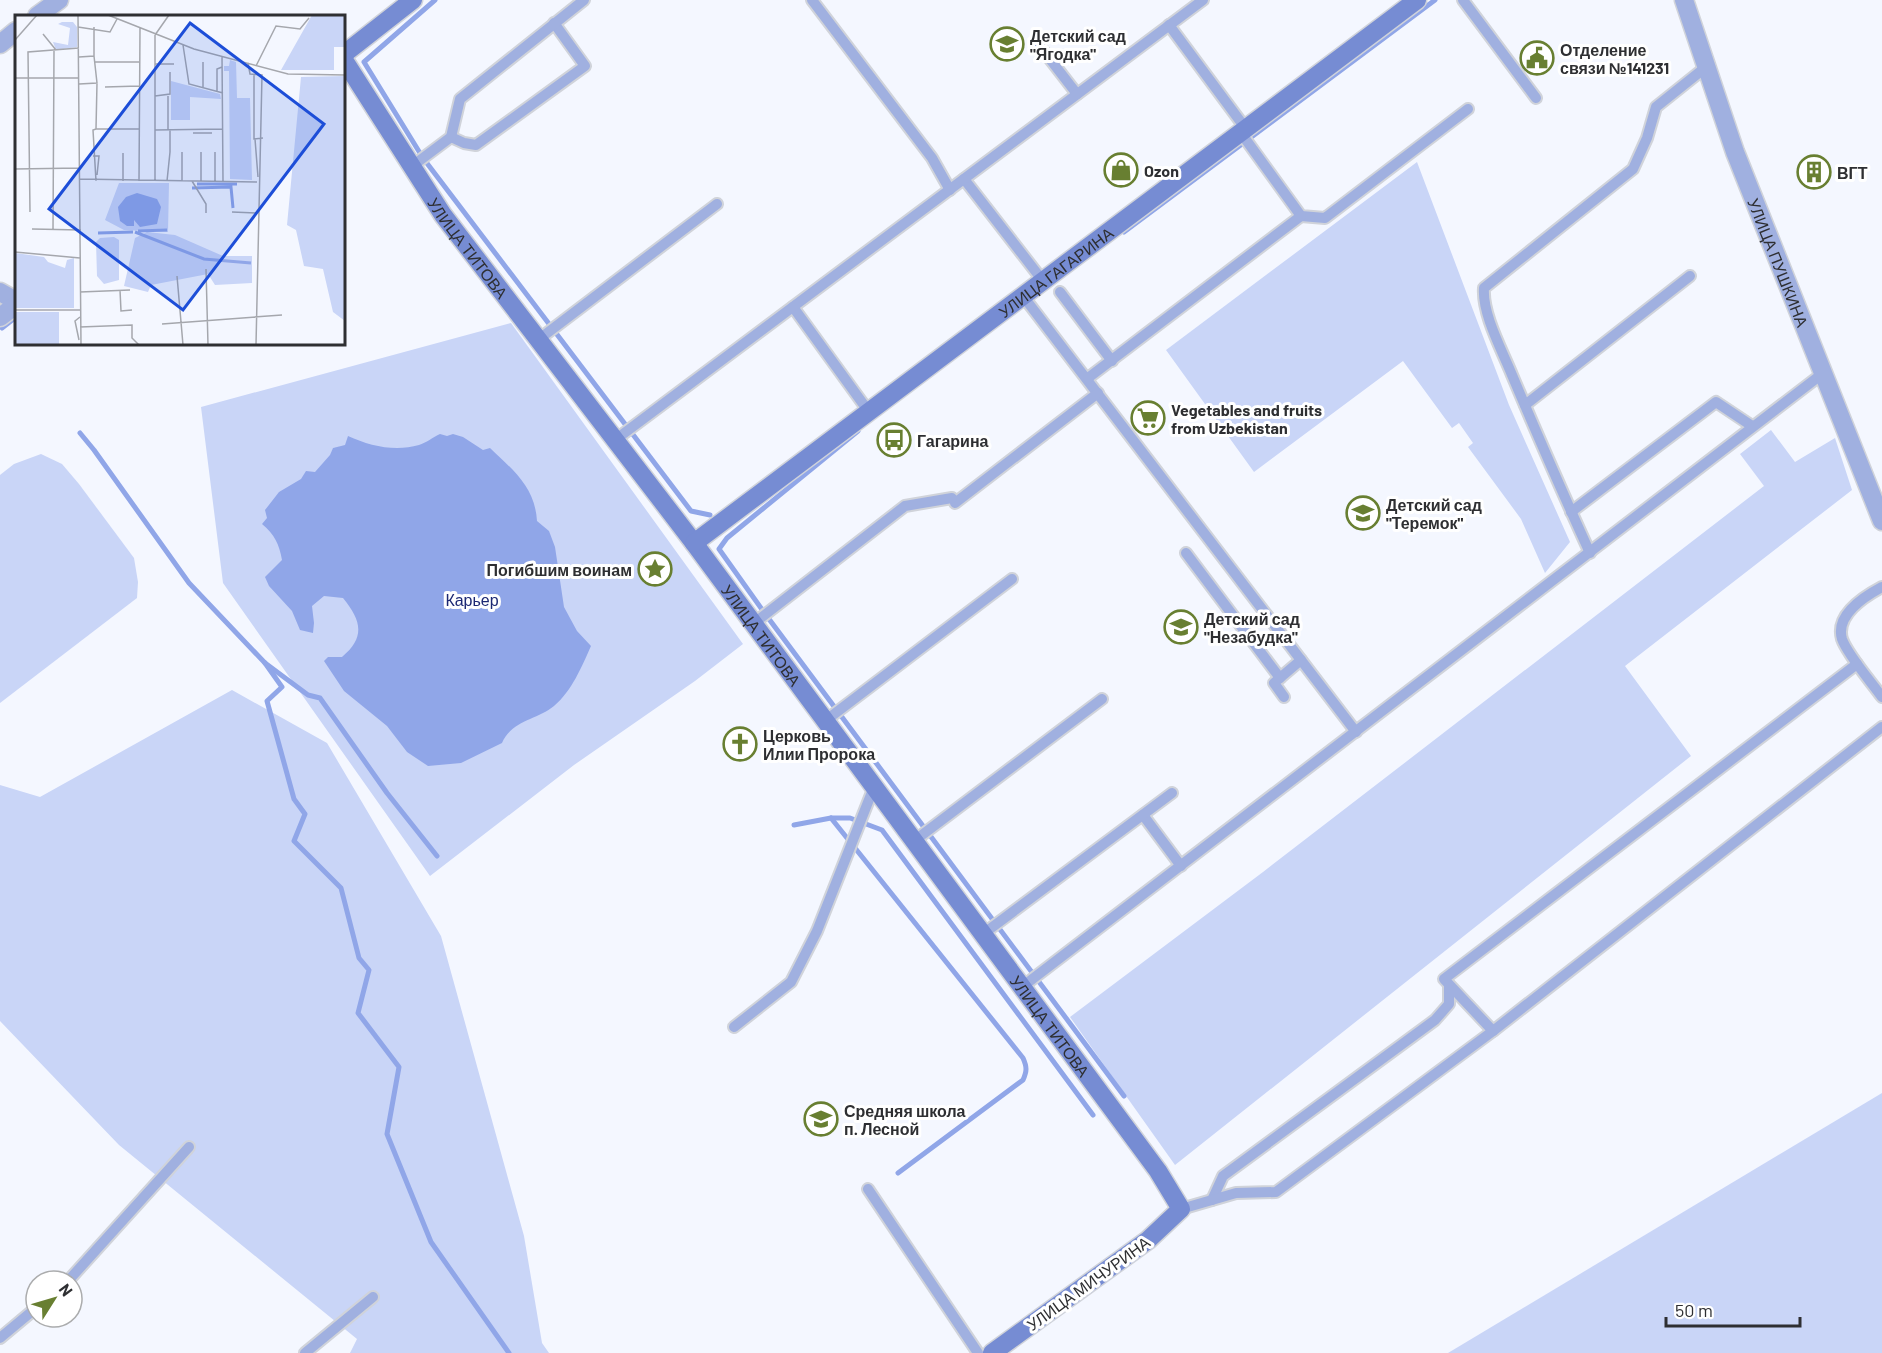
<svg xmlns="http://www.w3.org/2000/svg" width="1882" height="1353" viewBox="0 0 1882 1353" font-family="Barlow,sans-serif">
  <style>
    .green { fill: #c9d5f7 }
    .water { fill: #90a6e8 }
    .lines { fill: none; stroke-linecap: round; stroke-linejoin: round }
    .stream { stroke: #90a6e8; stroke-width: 5 }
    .lane-casing { stroke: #d0d3da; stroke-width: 14 }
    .street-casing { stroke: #d0d3da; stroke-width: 21 }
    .secondary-casing { stroke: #d0d3da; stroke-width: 21 }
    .lane { stroke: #a0b0e0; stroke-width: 10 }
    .street { stroke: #a0b0e0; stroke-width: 18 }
    .secondary { stroke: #768cd3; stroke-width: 18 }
    .labels { text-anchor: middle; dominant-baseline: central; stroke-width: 6; stroke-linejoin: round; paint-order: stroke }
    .poi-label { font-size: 16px; font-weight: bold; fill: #2e2f32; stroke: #fff; text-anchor: start }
    .street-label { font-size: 16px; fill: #2e2f32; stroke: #fff }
    .park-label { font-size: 16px; fill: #1c2873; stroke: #fff }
    .inset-river { fill: none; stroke: #90a6e8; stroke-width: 3 }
    .inset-road { fill: none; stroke: #a5a7ad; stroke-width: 1.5 }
    .view { fill: #1d4ed8; fill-opacity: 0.15; stroke: #1d4ed8; stroke-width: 3 }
    .inset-edge { fill: none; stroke: #2e2f32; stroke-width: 3 }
  </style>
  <rect width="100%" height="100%" fill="#f4f7ff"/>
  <g class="green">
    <path d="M 1417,162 L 1509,405 L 1570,542 L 1545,573 L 1521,519 L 1468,447 L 1473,443 L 1459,423 L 1452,428 L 1403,361 L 1254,472 L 1166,350 Z"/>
    <path d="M 511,323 L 743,644 L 695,681 L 574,765 L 430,876 L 223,583 L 201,407 Z"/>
    <path d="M 1771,430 L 1795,462 L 1835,438 L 1852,490 L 1625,666 L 1691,756 L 1175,1165 L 1070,1017 L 1263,872 L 1764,486 L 1740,454 Z"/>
    <path d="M 41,454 L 62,464 L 79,484 L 134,558 L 138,582 L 137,598 L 0,703 L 0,475 L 14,464 Z"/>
    <path d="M 232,690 L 327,743 L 441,936 L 524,1236 L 542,1343 L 549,1353 L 350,1353 L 357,1339 L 119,1145 L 0,1021 L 0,785 L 40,797 Z"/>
    <path d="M 1882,1093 L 1882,1353 L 1448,1353 Z"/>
  </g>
  <path class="water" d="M 440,434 L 447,436 L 453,434 L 463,437 L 483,450 L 490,448 C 513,470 535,487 537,521 L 549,531 L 555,547 L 564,607 L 577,631 L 591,646 C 582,666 572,691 554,706 C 537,720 512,720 502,743 L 461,763 L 428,766 L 407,752 L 387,726 L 344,691 L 324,661 L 328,657 L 342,657 C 366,637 361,620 343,598 L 324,596 L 312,606 L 314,623 L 313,633 L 300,630 L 292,611 L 269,586 L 265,577 L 282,560 C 279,544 275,535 262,524 L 267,518 L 265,510 L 279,492 L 301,479 L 306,471 L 315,472 L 330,455 L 333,448 L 345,445 L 348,436 C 370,446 395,452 419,445 C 426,443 433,437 440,434 Z"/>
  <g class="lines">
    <g class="stream">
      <path d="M 435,0 L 364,62 L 423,158 L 691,511 L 710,515"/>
      <path d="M 1124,232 L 1435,0"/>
      <path d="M 2,328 L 16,317"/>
      <path d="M 858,431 L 727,538 L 719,549 L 766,615 L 1124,1096"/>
      <path d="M 80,433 L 94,450 L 189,583 L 265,663 L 308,695 L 320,698 L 387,793 L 437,856"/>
      <path d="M 265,663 L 282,687 L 267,701 L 294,799 L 305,814 L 294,841 L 341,888 L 359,958 L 369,970 L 358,1013 L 399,1067 L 387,1134 L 431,1242 L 509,1353"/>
      <path d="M 831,818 L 1023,1058 C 1027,1067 1027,1071 1023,1080 L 898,1173"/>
      <path d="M 794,825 L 831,818 L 850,818 L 882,830 L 1093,1115"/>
    </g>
    <g class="lane-casing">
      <g id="lane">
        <path d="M 812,0 L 932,158 L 950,190"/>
        <path d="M 1463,0 L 1536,98"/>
        <path d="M 1169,25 L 1246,129"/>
        <path d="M 1039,45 L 1077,94"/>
        <path d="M 1241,133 L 1301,216 L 1325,218 L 1468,109"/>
        <path d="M 451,137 L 464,143 L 476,145 L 585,66 L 554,23"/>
        <path d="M 411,167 L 451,137 L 460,99 L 584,0"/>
        <path d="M 964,179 L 1043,281"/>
        <path d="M 1060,292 L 1112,361"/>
        <path d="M 1023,296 L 1356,732"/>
        <path d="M 793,307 L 869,412"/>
        <path d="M 538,340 L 717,204"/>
        <path d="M 1088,378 L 1301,216"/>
        <path d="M 1525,405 L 1690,276"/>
        <path d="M 615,440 L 1203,0"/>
        <path d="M 955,503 L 1098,393"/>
        <path d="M 1571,512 L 1716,402 L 1752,426"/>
        <path d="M 1186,553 L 1280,678"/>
        <path d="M 1590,553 C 1563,494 1537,434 1512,375 C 1502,350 1482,314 1484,288 L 1633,169 L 1647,138 L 1656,107 L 1706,67"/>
        <path d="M 1882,587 C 1865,596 1835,615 1842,639 C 1847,654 1872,683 1882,697"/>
        <path d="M 753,624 L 905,506 L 952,498"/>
        <path d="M 1284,697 L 1274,683 L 1301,660"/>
        <path d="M 825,721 L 1012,579"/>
        <path d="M 1143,815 L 1181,866"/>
        <path d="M 914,841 L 1102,699"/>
        <path d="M 983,934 L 1172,793"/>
        <path d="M 1022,987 L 1822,374"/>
        <path d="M 734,1027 L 791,982 L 817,931 L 874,787"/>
        <path d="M 1493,1031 L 1444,979 L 1857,664"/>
        <path d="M 868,1189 L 978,1353"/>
        <path d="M 1212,1200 L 1223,1176 L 1435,1020 L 1449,1004 L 1449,985"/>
        <path d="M 1181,1209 L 1236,1193 L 1276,1192 L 1493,1031 L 1882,727"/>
        <path d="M 68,1281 L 189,1147"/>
        <path d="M 0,1338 L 36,1308"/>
        <path d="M 305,1353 L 373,1297"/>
      </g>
    </g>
    <g class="street-casing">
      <g id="street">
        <path id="s1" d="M 1684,0 L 1735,152 L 1882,521"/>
        <path d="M 37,16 L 59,0"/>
        <path d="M 0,44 L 16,31"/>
        <path d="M 0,292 L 16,301"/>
        <path d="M 0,317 L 16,305"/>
      </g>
    </g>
    <g class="secondary-casing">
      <g id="secondary">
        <path d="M 344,54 L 413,0"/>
        <path id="s2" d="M 344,60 L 443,215 L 694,543 L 1158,1171 L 1181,1209 L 1148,1240 L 992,1353"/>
        <path id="s3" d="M 694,543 L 1417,0"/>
      </g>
    </g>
    <use href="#lane" class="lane"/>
    <use href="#street" class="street"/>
    <use href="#secondary" class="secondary"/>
  </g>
  <defs>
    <g id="school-ring" transform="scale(1.725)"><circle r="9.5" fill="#fff" stroke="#687f31" stroke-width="1.5"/><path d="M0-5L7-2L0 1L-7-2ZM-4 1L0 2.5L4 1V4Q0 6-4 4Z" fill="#687f31"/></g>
    <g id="civic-ring" transform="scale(1.725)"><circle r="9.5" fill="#fff" stroke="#687f31" stroke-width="1.5"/><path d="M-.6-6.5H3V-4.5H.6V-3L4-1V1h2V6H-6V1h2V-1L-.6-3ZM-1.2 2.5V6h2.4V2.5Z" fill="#687f31"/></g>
    <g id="shop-ring" transform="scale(1.725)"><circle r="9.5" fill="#fff" stroke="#687f31" stroke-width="1.5"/><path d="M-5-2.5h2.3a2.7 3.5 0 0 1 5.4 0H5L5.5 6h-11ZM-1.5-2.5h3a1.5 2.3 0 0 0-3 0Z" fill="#687f31"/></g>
    <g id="building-ring" transform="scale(1.725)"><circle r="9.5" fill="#fff" stroke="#687f31" stroke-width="1.5"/><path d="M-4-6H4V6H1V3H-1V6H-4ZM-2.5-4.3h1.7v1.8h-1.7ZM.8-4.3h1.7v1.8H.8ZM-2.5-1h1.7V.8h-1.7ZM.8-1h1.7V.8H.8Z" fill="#687f31"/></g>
    <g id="supermarket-ring" transform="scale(1.725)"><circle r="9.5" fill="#fff" stroke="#687f31" stroke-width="1.5"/><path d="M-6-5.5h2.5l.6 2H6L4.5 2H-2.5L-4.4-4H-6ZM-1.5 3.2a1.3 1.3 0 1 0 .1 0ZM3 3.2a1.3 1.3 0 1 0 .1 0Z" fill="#687f31"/></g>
    <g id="bus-ring" transform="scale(1.725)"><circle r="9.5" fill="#fff" stroke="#687f31" stroke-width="1.5"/><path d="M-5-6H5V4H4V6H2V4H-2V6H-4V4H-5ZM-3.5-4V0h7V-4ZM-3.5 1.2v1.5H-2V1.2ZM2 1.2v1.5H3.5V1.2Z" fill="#687f31"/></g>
    <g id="sight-ring" transform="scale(1.725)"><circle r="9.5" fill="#fff" stroke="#687f31" stroke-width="1.5"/><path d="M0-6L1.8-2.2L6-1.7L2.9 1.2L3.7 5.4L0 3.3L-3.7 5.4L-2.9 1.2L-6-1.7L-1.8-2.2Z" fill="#687f31"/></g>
    <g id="church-ring" transform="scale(1.725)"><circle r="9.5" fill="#fff" stroke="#687f31" stroke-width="1.5"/><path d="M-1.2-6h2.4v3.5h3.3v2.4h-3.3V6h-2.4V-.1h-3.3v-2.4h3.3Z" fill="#687f31"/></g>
  </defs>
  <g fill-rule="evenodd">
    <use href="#school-ring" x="1007" y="44"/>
    <use href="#civic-ring" x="1537" y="58"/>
    <use href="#shop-ring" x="1121" y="170"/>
    <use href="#building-ring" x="1814" y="172"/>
    <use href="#supermarket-ring" x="1148" y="418"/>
    <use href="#bus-ring" x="894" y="440"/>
    <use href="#school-ring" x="1363" y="513"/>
    <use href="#sight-ring" x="655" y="569"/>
    <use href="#school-ring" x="1181" y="627"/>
    <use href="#church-ring" x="740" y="744"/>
    <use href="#school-ring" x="821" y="1119"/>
  </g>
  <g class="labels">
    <g class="poi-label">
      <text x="1030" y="35">Детский сад<tspan x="1030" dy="18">"Ягодка"</tspan></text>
      <text x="1560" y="49">Отделение<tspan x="1560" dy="18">связи №141231</tspan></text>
      <text x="1144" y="170">Ozon</text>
      <text x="1837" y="172">ВГТ</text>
      <text x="1171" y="409">Vegetables and fruits<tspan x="1171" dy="18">from Uzbekistan</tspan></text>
      <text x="917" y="440">Гагарина</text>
      <text x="1386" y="504">Детский сад<tspan x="1386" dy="18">"Теремок"</tspan></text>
      <text x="632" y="569" text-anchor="end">Погибшим воинам</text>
      <text x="1204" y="618">Детский сад<tspan x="1204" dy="18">"Незабудка"</tspan></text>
      <text x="763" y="735">Церковь<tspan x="763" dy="18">Илии Пророка</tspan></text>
      <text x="844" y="1110">Средняя школа<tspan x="844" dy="18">п. Лесной</tspan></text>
    </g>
    <g class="street-label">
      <text stroke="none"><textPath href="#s2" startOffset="225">УЛИЦА ТИТОВА</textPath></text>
      <text stroke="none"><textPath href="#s1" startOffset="279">УЛИЦА ПУШКИНА</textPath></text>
      <text stroke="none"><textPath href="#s3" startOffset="452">УЛИЦА ГАГАРИНА</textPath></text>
      <text stroke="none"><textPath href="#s2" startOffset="711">УЛИЦА ТИТОВА</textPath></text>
      <text stroke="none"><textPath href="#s2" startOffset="1197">УЛИЦА ТИТОВА</textPath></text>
      <text transform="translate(1088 1283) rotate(-36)">УЛИЦА МИЧУРИНА</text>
    </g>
    <g class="park-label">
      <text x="472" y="599">Карьер</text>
    </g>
  </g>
  <g transform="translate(15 15)">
    <rect width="330" height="330" fill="#f4f7ff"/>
    <path d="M 297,0 L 330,0 L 330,32 L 319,32 L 319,55 L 266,55 ZM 47,7 L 58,7 L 62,12 L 62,32 L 41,35 L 38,27 L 53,30 L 55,13 L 43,9 ZM 215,45 L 221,47 L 222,83 L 235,83 L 237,165 L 215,164 L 214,56 L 209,56 L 209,51 L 214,51 ZM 330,61 L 330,306 L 318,297 L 308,254 L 289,251 L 281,215 L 272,210 L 286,62 ZM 156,66 L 205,79 L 206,84 L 175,82 L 175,105 L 156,105 ZM 104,168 L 154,168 L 153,217 L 109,215 L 90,205 ZM 132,217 L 160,220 L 208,241 L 237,241 L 237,268 L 200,270 L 193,259 L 136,270 L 133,277 L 109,271 L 120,223 ZM 99,222 L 104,225 L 104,265 L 89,269 L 82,261 L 81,227 L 85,223 ZM 0,238 L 29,242 L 33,247 L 50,253 L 52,245 L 59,243 L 59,293 L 0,293 ZM 0,297 L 44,297 L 44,330 L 0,330 Z" fill="#c9d5f7"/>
    <path d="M 122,178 L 142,184 L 146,192 L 142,209 L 125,212 L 119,205 L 119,211 L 112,211 L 105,206 L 103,192 L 111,182 Z" fill="#90a6e8"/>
    <path class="inset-river" d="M 182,169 L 222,169M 177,173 L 216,172 L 218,193M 123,216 L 152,215M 120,217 L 189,244 L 236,248M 83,218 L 118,217"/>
    <path class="inset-road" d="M 63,0 L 66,330M 93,0 L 179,34 L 273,59 L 330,60M 63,12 L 95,17 L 102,4M 28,19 L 41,35M 140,20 L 154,0M 0,25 L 22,0M 168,30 L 174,69 L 208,78M 207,41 L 208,166M 64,42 L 79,41 L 79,12M 80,47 L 124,47M 188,47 L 188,73M 233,48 L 235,59 L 247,60 L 241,330M 140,49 L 159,49M 241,51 L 261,11 L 285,14 L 294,3M 239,60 L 239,124 L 248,123M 0,63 L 64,63M 82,68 L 81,114 L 124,114M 64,69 L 82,68 L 79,41M 90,72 L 124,71M 202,77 L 202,54 L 207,52M 140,81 L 155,79 L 155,57M 153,81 L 153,115M 140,115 L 208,114M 155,115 L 155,137M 178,118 L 197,118M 240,124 L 243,162M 167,137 L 167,166M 186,137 L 186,166M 108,138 L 108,166M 78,141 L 84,141 L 82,160M 0,154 L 65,153M 65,164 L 242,167M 81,166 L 78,115 L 81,114M 124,166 L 125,13M 140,166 L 140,20M 152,166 L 155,137M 177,166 L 191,189 L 191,198M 200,166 L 200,137M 15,197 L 13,37 L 64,33M 217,197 L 242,198M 17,214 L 66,215M 38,215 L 39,36M 0,237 L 65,243M 191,254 L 193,330M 162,261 L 168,330M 105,275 L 106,296 L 117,295M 65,277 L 115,275M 0,295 L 65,295M 147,309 L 267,300M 65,312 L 117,310 L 117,323 L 124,330M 64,325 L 60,306 L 65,302"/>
    <path class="view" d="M 175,8 L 309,109 L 168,295 L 34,194 Z"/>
    <rect width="330" height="330" class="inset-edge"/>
  </g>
  <g transform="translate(54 1299) rotate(53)"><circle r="28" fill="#ffffff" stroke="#abacad" stroke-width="1.5"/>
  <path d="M0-4.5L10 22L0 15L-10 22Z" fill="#687f31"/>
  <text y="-9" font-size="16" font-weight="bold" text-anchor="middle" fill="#2e2f32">N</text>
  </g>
  <path d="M1666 1317v9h134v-9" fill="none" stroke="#2e2f32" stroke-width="3"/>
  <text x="1675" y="1317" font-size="18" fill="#2e2f32" stroke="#ffffff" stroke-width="4.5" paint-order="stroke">50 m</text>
</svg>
